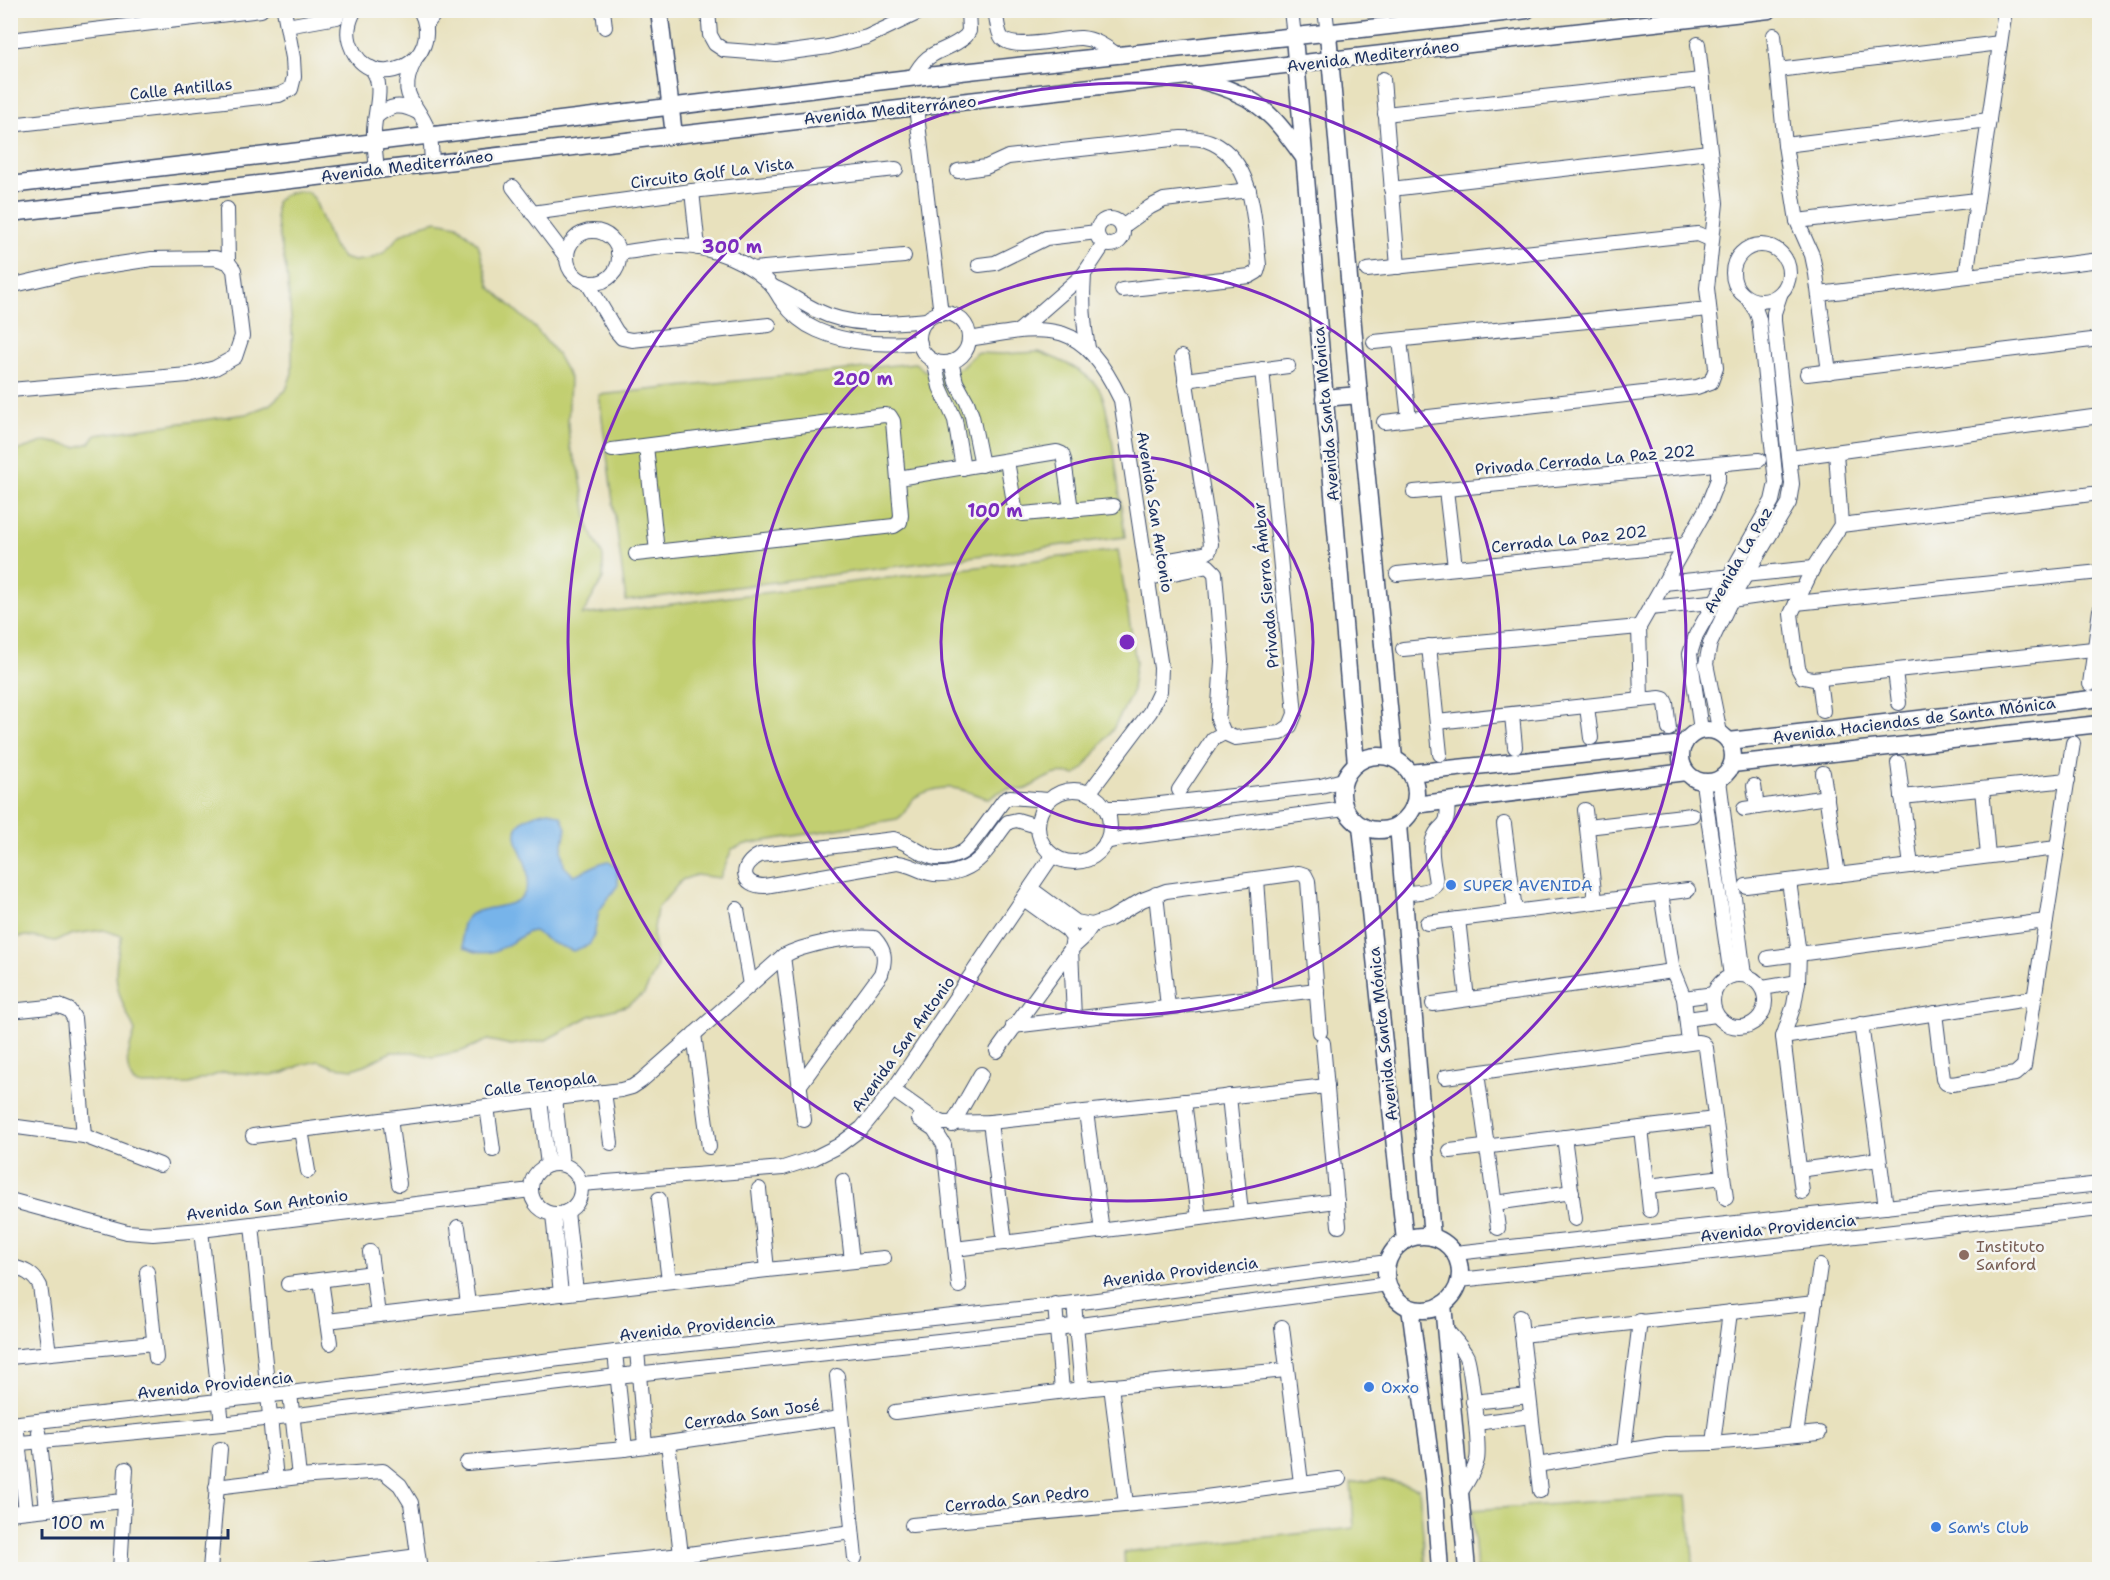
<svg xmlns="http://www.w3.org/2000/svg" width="2110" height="1580" viewBox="0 0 2110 1580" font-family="'Shantell Sans',sans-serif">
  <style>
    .green { fill: #c2cf71; stroke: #6e7f68; stroke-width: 1.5 }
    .water { fill: #77b4ea; stroke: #4972a4; stroke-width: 1.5 }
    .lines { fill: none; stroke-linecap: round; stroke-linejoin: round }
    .minor-casing { stroke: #3a4a6c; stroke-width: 16 }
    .tertiary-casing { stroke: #3a4a6c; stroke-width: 19 }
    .minor { stroke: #fff; stroke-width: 14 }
    .tertiary { stroke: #fff; stroke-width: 16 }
    .ring { fill: none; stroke: #7b2cbf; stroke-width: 3 }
    .shop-dot { fill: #3f7fe0; stroke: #f6f6f2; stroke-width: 2 }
    .education-dot { fill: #8d6e63; stroke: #f6f6f2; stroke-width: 2 }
    .labels { text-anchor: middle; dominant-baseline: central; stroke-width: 5; stroke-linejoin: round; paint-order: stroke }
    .street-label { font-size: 16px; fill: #1b2f5e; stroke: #f6f6f2 }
    .shop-label { font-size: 16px; fill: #366cbe; stroke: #f6f6f2; text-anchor: start }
    .education-label { font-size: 16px; fill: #785e54; stroke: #f6f6f2; text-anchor: start }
    .centre { fill: #7b2cbf; stroke: #f6f6f2; stroke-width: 3 }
    .ring-label { font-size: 18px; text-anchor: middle; font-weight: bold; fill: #7b2cbf; stroke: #f6f6f2; stroke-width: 5; stroke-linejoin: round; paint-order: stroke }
  </style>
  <rect width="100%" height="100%" fill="#f6f6f2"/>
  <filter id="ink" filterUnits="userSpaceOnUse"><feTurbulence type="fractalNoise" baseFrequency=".0167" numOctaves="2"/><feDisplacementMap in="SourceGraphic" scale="12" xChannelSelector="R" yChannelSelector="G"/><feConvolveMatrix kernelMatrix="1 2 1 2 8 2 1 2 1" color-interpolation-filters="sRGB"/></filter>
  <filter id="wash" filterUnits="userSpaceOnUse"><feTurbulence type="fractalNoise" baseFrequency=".008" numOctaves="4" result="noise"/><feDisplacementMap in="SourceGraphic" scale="24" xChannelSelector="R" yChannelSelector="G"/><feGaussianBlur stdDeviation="1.35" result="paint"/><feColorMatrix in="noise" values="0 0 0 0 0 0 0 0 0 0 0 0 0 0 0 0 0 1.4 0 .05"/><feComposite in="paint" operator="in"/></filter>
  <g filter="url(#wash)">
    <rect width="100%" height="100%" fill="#e8e1bd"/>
    <g class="green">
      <path d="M 298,191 L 307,192 L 314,198 L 333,246 L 343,258 L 354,261 L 370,259 L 383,253 L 400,235 L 421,225 L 437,221 L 457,225 L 478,244 L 490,287 L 536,329 L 556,353 L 570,378 L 568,425 L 570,447 L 579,469 L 589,528 L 603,556 L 603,579 L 582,615 L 1118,550 L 1136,662 L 1131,695 L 1113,729 L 1083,769 L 1076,775 C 1050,770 1047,779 1026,789 C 1021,791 1017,789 1011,789 C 1002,789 996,794 989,799 C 978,796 964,789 952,788 C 941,787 920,792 912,800 C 906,807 906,815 897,819 L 746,844 L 732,849 L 720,878 L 696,875 L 682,880 L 657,909 L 653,935 L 657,967 L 644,994 L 626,1006 L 590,1016 L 546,1040 L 511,1045 L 488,1040 L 462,1051 L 433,1057 L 413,1052 L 391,1052 L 369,1063 L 353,1069 L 334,1067 L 319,1061 L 301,1065 L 284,1073 L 270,1075 L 224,1072 L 189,1084 L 142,1085 L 134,1083 C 122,1066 129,1050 135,1031 C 117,992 110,979 122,936 L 103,930 L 74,934 L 55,941 L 27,936 L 11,938 L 10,453 L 46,441 L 76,447 L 90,443 L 96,435 L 246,414 L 269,405 L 286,390 L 292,373 L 292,330 L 287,274 L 276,218 L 276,202 L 285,194 Z"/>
      <path d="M 1039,352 C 1060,360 1083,369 1098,387 C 1111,403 1121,510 1125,537 L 626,601 L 599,395 L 915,363 L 925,371 L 948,371 L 962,367 L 976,353 L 1002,354 Z"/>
      <path d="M 1381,1479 L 1419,1488 L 1426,1569 L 1125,1569 L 1124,1552 L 1354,1528 L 1351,1483 Z"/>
      <path d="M 1687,1495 L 1694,1569 L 1477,1569 L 1472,1510 Z"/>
    </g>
    <path class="water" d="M 550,811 L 561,816 L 566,828 L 562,850 L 564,866 L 573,875 C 586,872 594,864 608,861 L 617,868 L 618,885 L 599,911 L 594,936 L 589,945 L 573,951 L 550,942 L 534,931 L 528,932 C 507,945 489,962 464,947 C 449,893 512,919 525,892 C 528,885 529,877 527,869 C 524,854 505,831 525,819 C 534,814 540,812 550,811 Z"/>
  </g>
  <g filter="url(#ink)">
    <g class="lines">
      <g class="minor-casing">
        <g id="minor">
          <path d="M 355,10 C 348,22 346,34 351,46 C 370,97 448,63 420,10"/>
          <path d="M 603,10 L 605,27"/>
          <path d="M 708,10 L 710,35 L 715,44 L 724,50 L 776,54 L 828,47 L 867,37 L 924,10"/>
          <path d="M 995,10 C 997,18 997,32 1002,38 C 1014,52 1063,37 1081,38 C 1096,39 1107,48 1119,56"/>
          <path d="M 1291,10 L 1294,37"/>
          <path d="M 1325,10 L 1328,34"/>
          <path d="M 426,25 L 435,13 L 439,10"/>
          <path d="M 287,26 L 337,17"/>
          <path d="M 1774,35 L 1785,145 L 1797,221 L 1812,255 L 1816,274 L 1829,372"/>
          <path d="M 10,40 L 261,10"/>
          <path d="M 415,60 C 396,98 416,99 428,130 C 432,140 431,152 432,163"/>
          <path d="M 371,68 C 386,85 374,112 374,132 C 374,145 376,158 377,170"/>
          <path d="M 1778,70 L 2000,43"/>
          <path d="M 913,78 C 929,46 944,55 966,36 L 969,31 L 968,10"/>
          <path d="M 1383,79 L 1398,267"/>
          <path d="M 916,107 L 941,314"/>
          <path d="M 1385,114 L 1701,80"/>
          <path d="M 376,117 C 390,105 401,103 417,112"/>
          <path d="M 10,125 L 279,95 L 291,89 L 294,77 L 293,58 L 284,10"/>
          <path d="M 1785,145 L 1989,120"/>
          <path d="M 958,171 L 986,167 L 1008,157 L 1181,138 C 1192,138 1203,138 1213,143 C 1256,164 1254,224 1259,265 L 1257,272 L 1250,276 L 1122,290"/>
          <path d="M 513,187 L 567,258"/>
          <path d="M 1391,189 L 1709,152"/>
          <path d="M 692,191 L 698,248"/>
          <path d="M 227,209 L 228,262"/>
          <path d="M 532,213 L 692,191 L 896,169"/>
          <circle cx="1110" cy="232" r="13"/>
          <path d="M 1797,221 L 1977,200"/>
          <path d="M 1122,227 L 1150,207 L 1164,200 L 1249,190"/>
          <circle cx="593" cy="257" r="26"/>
          <circle cx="1761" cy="273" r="28"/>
          <path d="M 618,253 C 639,251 661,245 682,246 C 713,247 751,262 772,286 C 776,290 778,296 782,301 C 791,313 803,324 817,330 C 850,345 884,344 920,343"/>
          <path d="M 979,265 L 995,263 L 1046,238 L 1097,232"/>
          <path d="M 753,269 L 904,256"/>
          <path d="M 1367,270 L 1698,234 L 1712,240"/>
          <path d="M 1084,274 C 1082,300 1083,323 1088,348"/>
          <path d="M 1966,276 L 2005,10"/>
          <path d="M 587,282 L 616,331 L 622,338 L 632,340 L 769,325"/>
          <path d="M 10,286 L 79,270 L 152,259 L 215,258 L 228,262 L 234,270 L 242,336 L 235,357 L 215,368 L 188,375 L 10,390"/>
          <path d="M 773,287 C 789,293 802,304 818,311 C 852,328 891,323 927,320"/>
          <path d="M 1819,294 L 2100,260"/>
          <circle cx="944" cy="338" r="25"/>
          <path d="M 1020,330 L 1084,274 L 1104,244"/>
          <path d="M 969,339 C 1050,325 1081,317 1121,400 L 1161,668 L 1160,691 L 1150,712 L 1089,793"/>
          <path d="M 1400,340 L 1409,419"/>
          <path d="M 1374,342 L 1709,309"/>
          <path d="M 934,361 L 940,387 L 955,420 L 963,468"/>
          <path d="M 951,362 L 956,382 L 967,402 L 972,416 L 982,465"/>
          <path d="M 1807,374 L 2100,339"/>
          <path d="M 1185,380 L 1288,366"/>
          <path d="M 1384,422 L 1697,387 L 1711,382 L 1716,368 L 1707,288 L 1716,203 L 1698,44"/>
          <path d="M 646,446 L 657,552"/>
          <path d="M 612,450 L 884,415 L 890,416 L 893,421 L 901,515 L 900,522 L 894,526 L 636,554"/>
          <path d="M 1836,452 L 1841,525 L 1813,568 L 1791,614 L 1798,668 L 1803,677 L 1813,679 L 2093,649"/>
          <path d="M 1797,457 L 2100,416"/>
          <path d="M 1007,461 L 1015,508 L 1017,512 L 1023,514 L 1113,506"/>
          <path d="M 898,478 L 1057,452 L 1062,454 L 1064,460 L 1071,510"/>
          <path d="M 1446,490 L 1455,567"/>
          <path d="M 1414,492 L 1759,460"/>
          <path d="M 1841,525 L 2100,493"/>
          <path d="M 1147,564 L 1204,554 L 1209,551 L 1211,544 L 1182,357"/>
          <path d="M 1397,574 L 1686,545"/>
          <path d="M 1149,578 L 1208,566 L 1215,573 L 1222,661 L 1218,719 L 1224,733 L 1235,738 L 1280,733 L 1290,726 L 1295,714 L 1262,369"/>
          <path d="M 1664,583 L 1813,568"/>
          <path d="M 1796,603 L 2100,572"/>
          <path d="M 1650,608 L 1731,600 L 1802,590"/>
          <path d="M 1429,646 L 1440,754"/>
          <path d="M 1403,649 L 1639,627"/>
          <path d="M 1895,671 L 1899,703"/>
          <path d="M 1819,679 L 1823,711"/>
          <path d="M 2090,684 L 2100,610"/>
          <path d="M 1641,700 L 1639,627 L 1706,509 L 1718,479 L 1718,465"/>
          <path d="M 1587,707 L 1591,738"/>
          <path d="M 1512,715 L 1515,747"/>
          <path d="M 1437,722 L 1660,698 L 1664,699 L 1666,703 L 1669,729"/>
          <path d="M 1701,730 L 1690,654 L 1696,635 L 1772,501 L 1776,483 L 1759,319 L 1756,311 L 1748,299"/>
          <path d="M 1720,733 L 1706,664 L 1710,644 L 1731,600 L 1789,503 L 1792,484 L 1774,321 L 1774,313 L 1780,295"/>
          <path d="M 1898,763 L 1911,866"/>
          <path d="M 1823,773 L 1838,875"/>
          <path d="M 1719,780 L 1744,975"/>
          <path d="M 1703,783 L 1731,976"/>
          <path d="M 1754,786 L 1757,807"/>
          <path d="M 1982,789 L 1988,856"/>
          <circle cx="1074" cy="826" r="36"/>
          <path d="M 1179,790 L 1213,739 L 1224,733"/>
          <path d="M 1902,797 L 2068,780"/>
          <path d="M 1106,808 L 1124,808 L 1321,786 L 1343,780"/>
          <path d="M 1744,809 L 1827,797"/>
          <path d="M 1585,810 L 1595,901"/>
          <path d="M 1504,824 L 1515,911"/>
          <path d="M 1037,826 L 1017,820 L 1008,822 C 998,833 989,851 978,860 C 966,871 945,877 929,873 C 916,870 911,864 897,863 L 765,886 C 740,886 739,865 760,855 L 894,839 C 908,842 918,853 932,857 C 941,860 956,857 964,851 C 972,846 996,810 1004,800 L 1010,797 L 1048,800"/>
          <path d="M 1587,827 L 1692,815"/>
          <path d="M 1106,842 L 1124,838 L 1345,809"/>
          <path d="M 1257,879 L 1265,995"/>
          <path d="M 1789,881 L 1799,954 L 1798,982 L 1794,1005 L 1783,1037 L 1802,1192"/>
          <path d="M 1746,886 L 2057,848"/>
          <path d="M 1031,889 L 1076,922 L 1092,925 L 1110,919 L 1142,900 L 1166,891 L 1299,873 L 1305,875 L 1308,881 L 1320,1032"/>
          <path d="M 1404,893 C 1414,892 1431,894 1436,884 C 1435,871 1429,852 1433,840 C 1439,820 1450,833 1447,801"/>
          <path d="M 1661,893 L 1673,971 L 1684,998 L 1689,1043"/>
          <path d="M 1156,894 L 1168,1007"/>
          <path d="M 1024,899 L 1067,930 L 1073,938 L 1071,949 L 1074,1018"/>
          <path d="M 737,909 L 750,985"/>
          <path d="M 1458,919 L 1467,999"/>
          <path d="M 1427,923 L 1688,890"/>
          <path d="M 783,956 L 804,1120"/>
          <path d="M 1768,958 L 2046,921"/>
          <circle cx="1739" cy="1001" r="26"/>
          <path d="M 1763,988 L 1798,982"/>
          <path d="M 1684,998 L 1714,994"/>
          <path d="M 1433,1004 L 1673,971"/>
          <path d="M 10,1011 L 59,1006 L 69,1010 L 74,1018 L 84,1136"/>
          <path d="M 1935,1013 L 1943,1079 L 1946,1083 L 1952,1084 L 2015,1074 L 2024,1066 L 2073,743"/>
          <path d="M 1687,1019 L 1716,1015"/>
          <path d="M 1861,1024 L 1886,1207"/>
          <path d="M 1013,1026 L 1317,990"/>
          <path d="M 694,1034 L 709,1147"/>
          <path d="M 1783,1037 L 2034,998"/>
          <path d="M 1323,1043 L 1339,1226"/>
          <path d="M 997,1051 L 1071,949 L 1083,938 L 1092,925"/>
          <path d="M 1477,1073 L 1498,1228"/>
          <path d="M 1445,1077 L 1697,1042 L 1703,1043 L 1706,1048 L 1726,1198"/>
          <path d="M 893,1090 L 934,1119 L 944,1123 L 990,1122 L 1327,1086"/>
          <path d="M 604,1092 L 611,1143"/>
          <path d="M 1229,1096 L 1241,1213"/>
          <path d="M 555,1098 L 562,1164"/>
          <path d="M 540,1100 L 548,1165"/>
          <path d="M 1184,1101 L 1199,1218"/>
          <path d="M 487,1107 L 493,1150"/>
          <path d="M 1086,1112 L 1102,1231"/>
          <path d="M 390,1119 L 399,1184"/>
          <path d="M 919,1119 L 934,1129 L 944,1145 L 959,1286"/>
          <path d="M 990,1122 L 1005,1243"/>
          <path d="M 952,1125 L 981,1074"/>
          <path d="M 10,1126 L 84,1136 L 160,1165"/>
          <path d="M 1641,1128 L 1650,1210"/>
          <path d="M 301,1130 L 308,1171"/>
          <path d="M 253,1136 L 621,1090 L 632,1087 L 641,1081 L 783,956 C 803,945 850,935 874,938 C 885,950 886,958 881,974 L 799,1086"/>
          <path d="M 1564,1137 L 1575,1219"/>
          <path d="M 1450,1151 L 1715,1119"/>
          <circle cx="556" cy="1189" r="25"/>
          <path d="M 1799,1170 L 1879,1159"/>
          <path d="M 843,1181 L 852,1261"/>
          <path d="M 581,1184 L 783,1168 L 814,1158 L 838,1146 L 862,1128 L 893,1090 L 1052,856"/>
          <path d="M 1648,1186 L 1723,1177"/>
          <path d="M 759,1189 L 767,1270"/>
          <path d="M 659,1199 L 669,1281"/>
          <path d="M 10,1200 L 127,1232 L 153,1234 L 201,1230 L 531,1190"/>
          <path d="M 1495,1203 L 1572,1192"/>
          <path d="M 567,1212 L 576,1292"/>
          <path d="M 553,1214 L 561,1294"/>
          <path d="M 252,1224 L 276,1480"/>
          <path d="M 458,1227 L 468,1304"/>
          <path d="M 201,1230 L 222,1424"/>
          <path d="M 955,1249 L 1337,1201"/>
          <path d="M 370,1252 L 378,1315"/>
          <path d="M 1455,1253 L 2100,1184"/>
          <path d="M 10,1266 C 24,1270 33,1273 40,1286 L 49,1353"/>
          <path d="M 147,1272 L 156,1358"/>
          <path d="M 321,1280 L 330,1343"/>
          <path d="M 1460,1280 L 2100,1209"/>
          <path d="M 288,1284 L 373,1273"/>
          <path d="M 1074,1303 L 1082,1389"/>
          <path d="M 1055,1304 L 1062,1391"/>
          <path d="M 1520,1317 L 1540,1491"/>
          <path d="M 327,1321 L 767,1270 L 884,1258"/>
          <path d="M 1282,1327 L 1301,1483"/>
          <path d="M 1444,1327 C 1452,1337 1462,1346 1467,1357 C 1471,1369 1480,1448 1477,1460 C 1474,1472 1467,1482 1460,1493"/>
          <path d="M 1522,1335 L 1815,1303"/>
          <path d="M 637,1350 L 645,1446"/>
          <path d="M 615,1352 L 625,1449"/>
          <path d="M 10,1357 L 154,1343"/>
          <path d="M 837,1376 L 855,1558"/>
          <path d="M 1111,1386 L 1126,1504"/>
          <path d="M 290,1393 L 299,1477"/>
          <path d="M 1473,1402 L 1529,1396"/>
          <path d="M 895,1412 L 1082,1389 L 1286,1370"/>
          <path d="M 1476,1423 L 1531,1416"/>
          <path d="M 10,1424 L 290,1393 L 615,1352 L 1074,1303 L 1388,1262"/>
          <path d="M 16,1424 L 26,1511"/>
          <path d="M 39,1432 L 47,1509"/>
          <path d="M 1796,1435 L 1820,1266"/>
          <path d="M 668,1443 L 681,1555"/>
          <path d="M 1713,1443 L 1730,1312"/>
          <path d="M 10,1444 L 222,1424 L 617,1376 L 1057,1328 L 1388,1284"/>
          <path d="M 1624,1450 L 1640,1321"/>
          <path d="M 467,1463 L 625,1449 L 840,1418"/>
          <path d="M 1537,1465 L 1667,1444 L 1713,1443 L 1819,1433"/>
          <path d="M 216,1487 L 299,1477 L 383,1471 L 400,1485 L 411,1503 L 420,1570"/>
          <path d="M 10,1513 L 123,1501"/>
          <path d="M 912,1525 L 1198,1498 L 1339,1479"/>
          <path d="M 120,1570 L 126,1469"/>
          <path d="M 210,1570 L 220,1449"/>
          <path d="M 312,1570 L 418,1556"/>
          <path d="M 540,1570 L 681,1555 L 852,1532"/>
        </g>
      </g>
      <g class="tertiary-casing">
        <g id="tertiary">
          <path d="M 659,10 L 674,135"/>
          <path d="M 1328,34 L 1359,395 L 1394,759"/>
          <path d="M 1294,37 L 1356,764"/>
          <path d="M 1196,79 C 1210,83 1225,87 1237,93 C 1268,106 1286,133 1305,159"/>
          <path d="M 10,185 C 310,151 610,113 909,78 C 1115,54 1321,35 1527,10"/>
          <path d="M 10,213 L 916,107 L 1769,10"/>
          <path d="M 1324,398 L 1359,395"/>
          <circle cx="1707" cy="756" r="26"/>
          <path d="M 1729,741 L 2100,698"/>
          <circle cx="1379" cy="793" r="37"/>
          <path d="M 1732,764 L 2100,724"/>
          <path d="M 1410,773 L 1684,744"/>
          <path d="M 1414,805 L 1686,772"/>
          <path d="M 1398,825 L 1432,1237"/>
          <path d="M 1361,826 L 1405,1241"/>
          <circle cx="1423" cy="1273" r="37"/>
          <path d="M 1443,1304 L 1467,1570"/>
          <path d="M 1410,1308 L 1434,1486 L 1440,1570"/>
        </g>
      </g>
      <use href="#minor" class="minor"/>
      <use href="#tertiary" class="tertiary"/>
    </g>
  </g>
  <g class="ring">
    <circle cx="1127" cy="642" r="186"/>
    <circle cx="1127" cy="642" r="373"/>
    <circle cx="1127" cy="642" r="559"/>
  </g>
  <g class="shop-dot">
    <circle cx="1451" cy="885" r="6"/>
    <circle cx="1369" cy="1387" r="6"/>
    <circle cx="1936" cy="1527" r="6"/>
  </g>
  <circle class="education-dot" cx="1964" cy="1255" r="6"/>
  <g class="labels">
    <g class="street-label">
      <text transform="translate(1373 56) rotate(-7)">Avenida Mediterráneo</text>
      <text transform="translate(181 89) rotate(-6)">Calle Antillas</text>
      <text transform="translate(890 110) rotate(-6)">Avenida Mediterráneo</text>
      <text transform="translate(407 166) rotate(-7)">Avenida Mediterráneo</text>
      <text transform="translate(712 173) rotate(-7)">Circuito Golf La Vista</text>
      <text transform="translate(1326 414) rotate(-95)">Avenida Santa Mónica</text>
      <text transform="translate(1585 460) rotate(-5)">Privada Cerrada La Paz 202</text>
      <text transform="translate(1155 512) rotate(81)">Avenida San Antonio</text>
      <text transform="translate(1569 539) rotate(-6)">Cerrada La Paz 202</text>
      <text transform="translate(1738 560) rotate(-60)">Avenida La Paz</text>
      <text transform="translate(1266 585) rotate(-95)">Privada Sierra Ámbar</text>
      <text transform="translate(1914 720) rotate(-7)">Avenida Haciendas de Santa Mónica</text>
      <text transform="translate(1383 1034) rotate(-96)">Avenida Santa Mónica</text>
      <text transform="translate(903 1044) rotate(-54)">Avenida San Antonio</text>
      <text transform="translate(540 1084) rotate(-7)">Calle Tenopala</text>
      <text transform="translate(267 1205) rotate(-7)">Avenida San Antonio</text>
      <text transform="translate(1778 1228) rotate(-6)">Avenida Providencia</text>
      <text transform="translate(1180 1272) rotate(-7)">Avenida Providencia</text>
      <text transform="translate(697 1327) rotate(-6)">Avenida Providencia</text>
      <text transform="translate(215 1385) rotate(-6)">Avenida Providencia</text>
      <text transform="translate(752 1414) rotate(-8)">Cerrada San José</text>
      <text transform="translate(1017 1499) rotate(-6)">Cerrada San Pedro</text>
    </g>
    <g class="shop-label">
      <text x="1463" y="885">SUPER AVENIDA</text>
      <text x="1381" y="1387">Oxxo</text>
      <text x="1948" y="1527">Sam's Club</text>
    </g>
    <g class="education-label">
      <text x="1976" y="1246">Instituto<tspan x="1976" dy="18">Sanford</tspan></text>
    </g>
  </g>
  <circle cx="1127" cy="642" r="9" class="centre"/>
  <g class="ring-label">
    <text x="732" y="253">300 m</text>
    <text x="863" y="385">200 m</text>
    <text x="995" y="517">100 m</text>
  </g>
  <rect width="2110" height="1580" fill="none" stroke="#f6f6f2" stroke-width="36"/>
  <path d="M42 1529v9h186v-9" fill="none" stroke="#1b2f5e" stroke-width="3"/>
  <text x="51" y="1529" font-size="18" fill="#1b2f5e" stroke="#f6f6f2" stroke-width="4.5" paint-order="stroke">100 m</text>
</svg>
